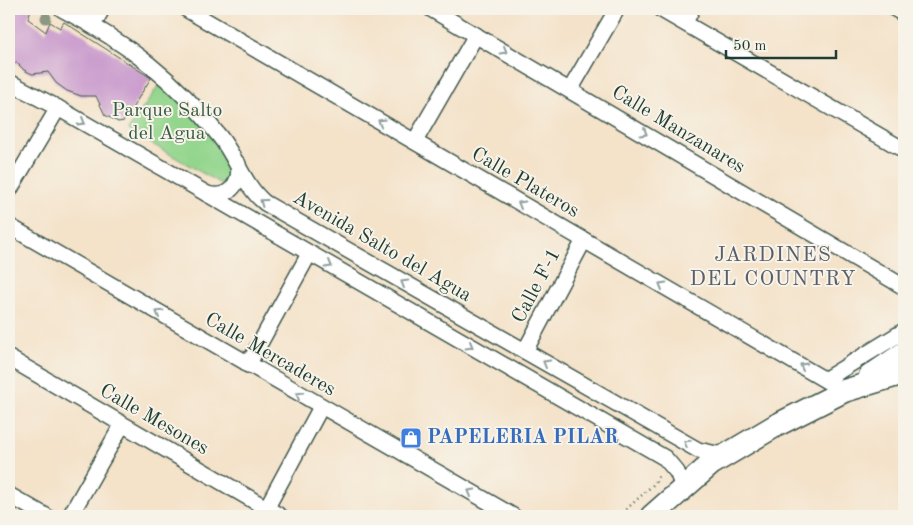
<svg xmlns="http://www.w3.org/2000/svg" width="913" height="525" viewBox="0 0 913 525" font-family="'Old Standard TT',serif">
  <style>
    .green { fill: #93d58d; stroke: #598960 }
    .building { fill: #cb9ece }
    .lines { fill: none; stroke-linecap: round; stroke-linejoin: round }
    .minor-casing { stroke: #3f564a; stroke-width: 18 }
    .primary-casing { stroke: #3f564a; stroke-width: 25 }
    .path { stroke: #3f564a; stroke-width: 2.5; stroke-dasharray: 1 4; stroke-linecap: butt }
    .minor { stroke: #fff; stroke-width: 15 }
    .primary { stroke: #fff; stroke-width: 22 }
    .tree { fill: #8c9881 }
    .oneway { stroke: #8f9e9a }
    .labels { text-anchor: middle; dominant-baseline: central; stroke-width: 4; stroke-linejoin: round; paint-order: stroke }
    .park-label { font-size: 20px; fill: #365b46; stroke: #f7f3e8 }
    .street-label { font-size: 20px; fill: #1f3d34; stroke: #f7f3e8 }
    .shop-label { font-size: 20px; font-weight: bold; fill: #366cbe; stroke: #f7f3e8; text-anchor: start }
    .neighbourhood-label { font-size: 21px; letter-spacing: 1px; fill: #5b5f6a; stroke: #f7f3e8 }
  </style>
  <rect width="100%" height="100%" fill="#f7f3e8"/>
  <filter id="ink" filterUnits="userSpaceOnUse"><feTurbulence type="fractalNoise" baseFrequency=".02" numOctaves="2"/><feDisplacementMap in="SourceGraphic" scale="10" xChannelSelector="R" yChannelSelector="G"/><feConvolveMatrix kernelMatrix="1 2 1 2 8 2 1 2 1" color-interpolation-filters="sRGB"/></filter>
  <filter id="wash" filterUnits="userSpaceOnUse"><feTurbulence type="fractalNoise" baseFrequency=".0096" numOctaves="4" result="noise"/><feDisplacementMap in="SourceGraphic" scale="20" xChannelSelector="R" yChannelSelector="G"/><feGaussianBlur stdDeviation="1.12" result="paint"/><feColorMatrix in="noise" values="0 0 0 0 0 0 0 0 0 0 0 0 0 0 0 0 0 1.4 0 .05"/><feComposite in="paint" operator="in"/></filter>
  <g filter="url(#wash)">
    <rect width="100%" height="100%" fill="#f4e2c9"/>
    <path class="green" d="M 161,82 L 200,119 L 234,166 L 235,178 L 223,185 L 128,130 Z"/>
    <g id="blocks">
      <path class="building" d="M 9,9 L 31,9 L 28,19 L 46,32 L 50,22 L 60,28 L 64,22 L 151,78 L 124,121 L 118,122 L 105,115 L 96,96 L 81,96 L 67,91 L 56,83 L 48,72 L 32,74 L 24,70 L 17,63 L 9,63 Z"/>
    </g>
  </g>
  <g filter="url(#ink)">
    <use href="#blocks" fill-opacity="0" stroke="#3f564a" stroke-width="1"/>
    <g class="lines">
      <g class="minor-casing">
        <g id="minor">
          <path d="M 62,9 C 126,42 175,79 220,137 C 236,157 245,187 265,203 L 698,450 L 717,454 L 727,453"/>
          <path d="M 186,9 L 844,391"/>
          <path d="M 431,9 L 904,287"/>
          <path d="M 660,9 L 904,150"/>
          <path d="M 895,9 L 904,14"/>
          <path d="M 685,22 L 692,9"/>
          <path d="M 93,25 L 102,9"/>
          <path d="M 9,82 L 58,108 L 665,458 L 677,472 L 683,487"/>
          <path d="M 570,90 L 617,9"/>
          <path d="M 415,141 L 476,35"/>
          <path d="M 9,191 L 58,108"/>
          <path d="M 207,194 C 227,200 242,184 238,164"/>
          <path d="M 9,226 L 513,516"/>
          <path d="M 525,351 L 584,240"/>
          <path d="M 9,358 L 280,516"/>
          <path d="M 248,365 L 309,254"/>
          <path d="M 826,379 L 904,331"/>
          <path d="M 9,495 L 46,516"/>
          <path d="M 266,509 L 321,407"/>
          <path d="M 70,516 L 122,425"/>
        </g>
      </g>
      <g class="primary-casing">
        <g id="primary">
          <path d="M 870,376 L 904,353"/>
          <path d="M 652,516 L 711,464 L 775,426 L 844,391 L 904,373"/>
        </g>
      </g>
      <path class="path" d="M 619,516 L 655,483 L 659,474"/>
      <use href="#minor" class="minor"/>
      <use href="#primary" class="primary"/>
    </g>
    <circle class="tree" cx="46" cy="18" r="5.5"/>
    <defs><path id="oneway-chevron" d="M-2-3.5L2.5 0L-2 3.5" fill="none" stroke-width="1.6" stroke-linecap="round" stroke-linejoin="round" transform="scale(1.25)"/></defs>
    <g class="oneway">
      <use href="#oneway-chevron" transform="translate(504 51) rotate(30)"/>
      <use href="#oneway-chevron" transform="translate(82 122) rotate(30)"/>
      <use href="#oneway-chevron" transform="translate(381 122) rotate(-150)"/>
      <use href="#oneway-chevron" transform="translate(644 133) rotate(31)"/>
      <use href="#oneway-chevron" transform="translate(263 202) rotate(-144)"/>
      <use href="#oneway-chevron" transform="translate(521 204) rotate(-150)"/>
      <use href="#oneway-chevron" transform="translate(329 265) rotate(30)"/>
      <use href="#oneway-chevron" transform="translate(404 283) rotate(-150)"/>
      <use href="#oneway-chevron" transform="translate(662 285) rotate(-150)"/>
      <use href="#oneway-chevron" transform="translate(159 313) rotate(-150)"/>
      <use href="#oneway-chevron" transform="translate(470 346) rotate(30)"/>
      <use href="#oneway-chevron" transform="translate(546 363) rotate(-150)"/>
      <use href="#oneway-chevron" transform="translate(803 366) rotate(-150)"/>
      <use href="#oneway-chevron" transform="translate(299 395) rotate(-150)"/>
      <use href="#oneway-chevron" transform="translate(687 443) rotate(-150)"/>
      <use href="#oneway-chevron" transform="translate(471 492) rotate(-150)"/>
    </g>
  </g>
  <defs>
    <g id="shop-square" transform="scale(1.125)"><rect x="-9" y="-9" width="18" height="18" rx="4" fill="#3f7fe0" stroke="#f7f3e8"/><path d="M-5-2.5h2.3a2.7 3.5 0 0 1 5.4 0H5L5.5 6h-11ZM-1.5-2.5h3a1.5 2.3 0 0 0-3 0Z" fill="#fff"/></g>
  </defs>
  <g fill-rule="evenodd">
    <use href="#shop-square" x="411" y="438"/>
  </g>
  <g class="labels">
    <g class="park-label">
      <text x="167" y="111">Parque Salto<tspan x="167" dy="23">del Agua</tspan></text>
    </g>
    <g class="street-label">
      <text transform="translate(678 130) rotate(31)">Calle Manzanares</text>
      <text transform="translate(525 183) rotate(30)">Calle Plateros</text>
      <text transform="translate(382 247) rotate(30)">Avenida Salto del Agua</text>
      <text transform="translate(537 286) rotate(-62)">Calle F-1</text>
      <text transform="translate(270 355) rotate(30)">Calle Mercaderes</text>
      <text transform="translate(154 420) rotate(30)">Calle Mesones</text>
    </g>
    <g class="shop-label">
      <text x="427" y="438">PAPELERIA PILAR</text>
    </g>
    <g class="neighbourhood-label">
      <text x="773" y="255">JARDINES<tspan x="773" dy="24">DEL COUNTRY</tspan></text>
    </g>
  </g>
  <rect width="913" height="525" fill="none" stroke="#f7f3e8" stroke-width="30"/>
  <path d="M726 50v8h110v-8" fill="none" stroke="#1f3d34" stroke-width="2.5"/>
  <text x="733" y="50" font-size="15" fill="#1f3d34" stroke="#f7f3e8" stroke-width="4" paint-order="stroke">50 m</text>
</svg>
